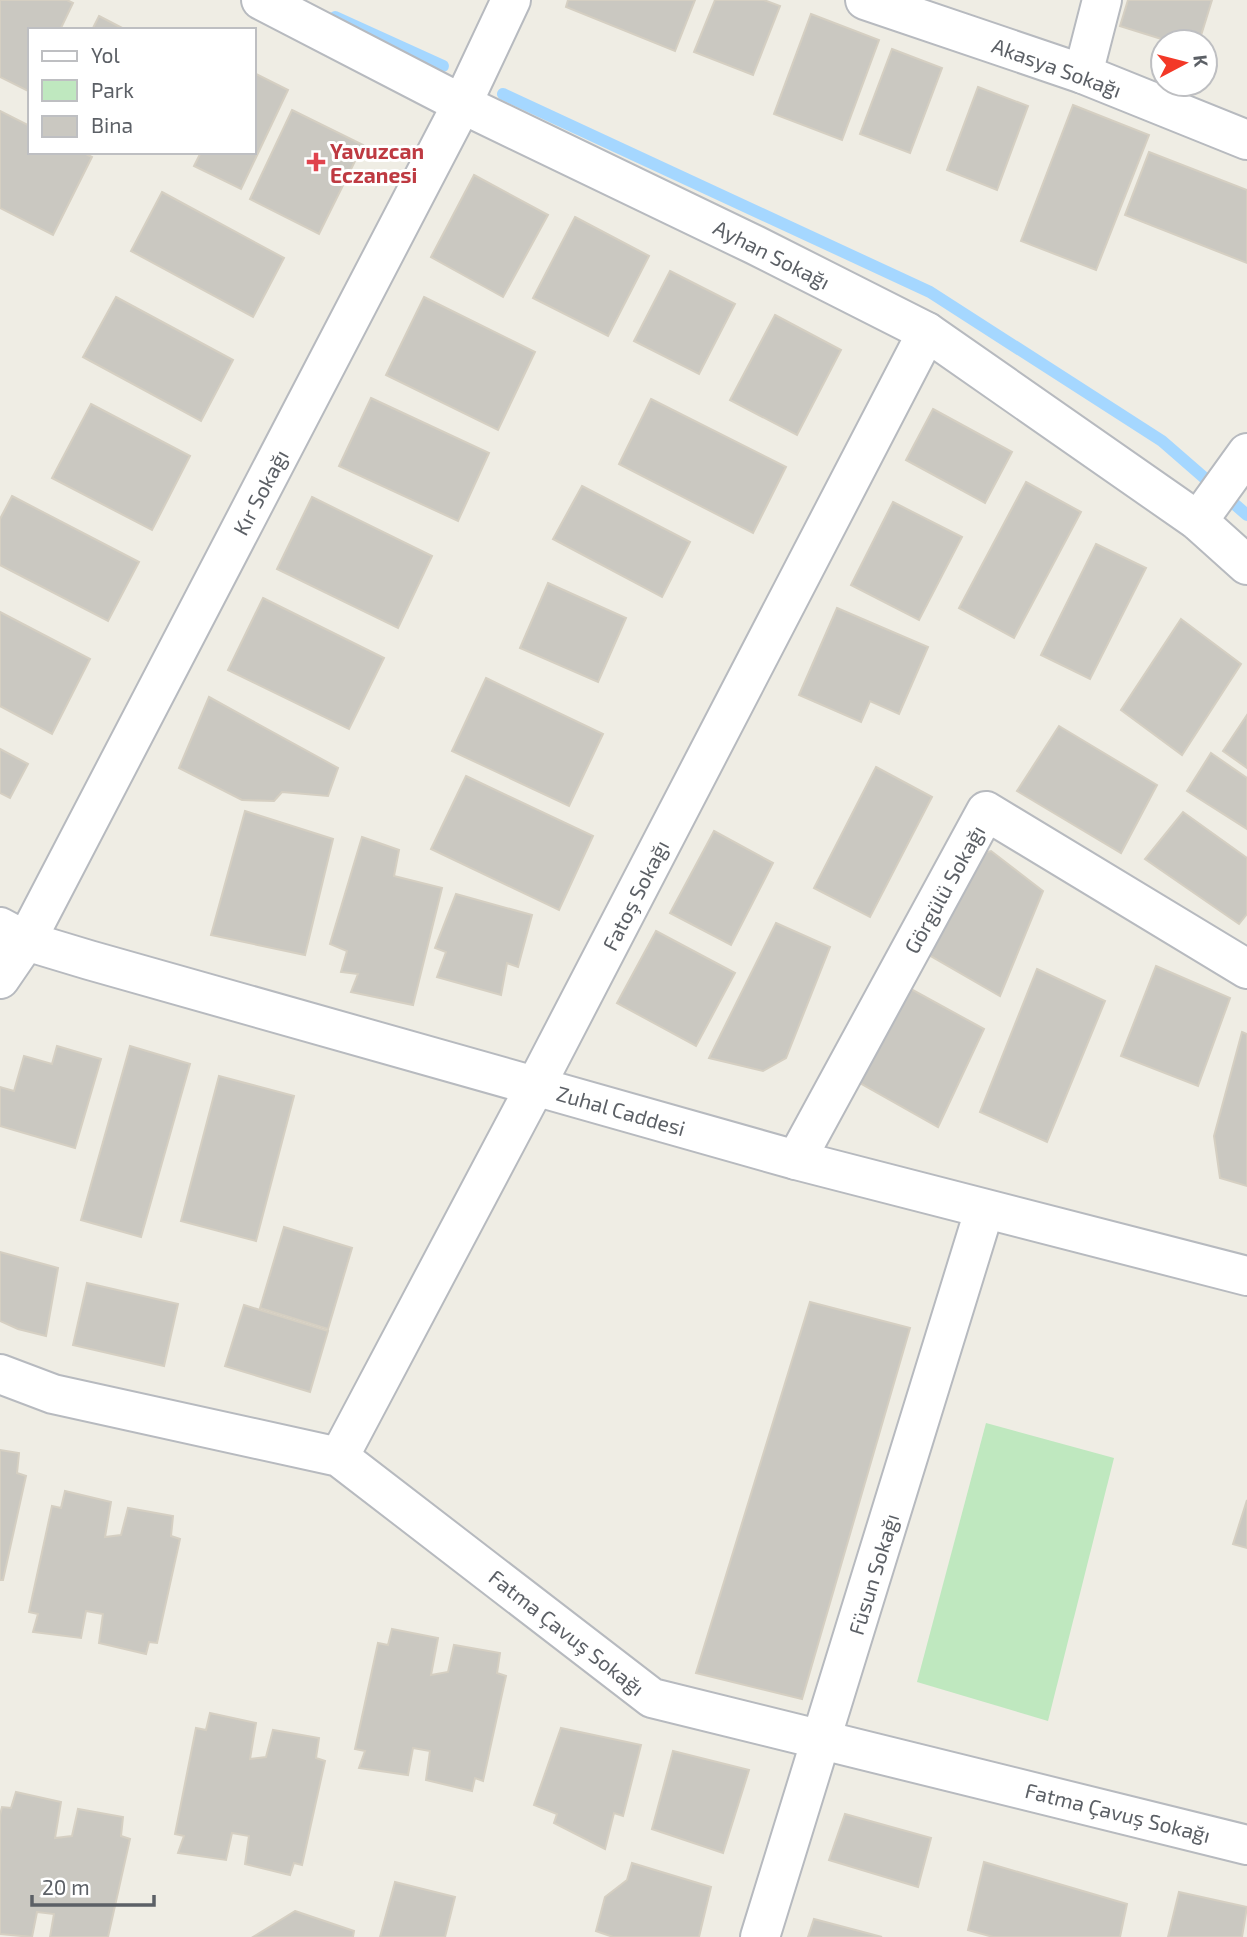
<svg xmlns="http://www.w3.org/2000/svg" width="1247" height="1937" viewBox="0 0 1247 1937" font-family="'Exo 2',sans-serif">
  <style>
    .green { fill: #bfe8bf }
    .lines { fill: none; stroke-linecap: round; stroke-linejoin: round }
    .stream { stroke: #a5d7ff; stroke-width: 12 }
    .building { fill: #cac8c1; stroke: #d5cfc2; stroke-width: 2 }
    .minor-casing { stroke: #b7babf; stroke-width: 42 }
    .minor { stroke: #fff; stroke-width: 38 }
    .health-dot { fill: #e0444e; stroke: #fff; stroke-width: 2.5 }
    .labels { text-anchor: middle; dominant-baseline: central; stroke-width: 6; stroke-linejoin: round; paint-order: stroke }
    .street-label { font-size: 21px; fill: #5c6066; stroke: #fff }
    .health-label { font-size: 21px; font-weight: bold; fill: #be3a42; stroke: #fff; text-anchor: start }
  </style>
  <rect width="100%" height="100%" fill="#efede4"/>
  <path class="green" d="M 986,1423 L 1114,1458 L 1048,1721 L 917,1682 Z"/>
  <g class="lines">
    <g class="stream">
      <path d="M 335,17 L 443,66"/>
      <path d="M 503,94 L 930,292 L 1162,441 L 1247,515"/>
    </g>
  </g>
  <g class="building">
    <path d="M 0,0 L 67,0 L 73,3 L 60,30 L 30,30 L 30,92 L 0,77 Z"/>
    <path d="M 568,0 L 695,0 L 675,51 L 566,7 Z"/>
    <path d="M 715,0 L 764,0 L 780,6 L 753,75 L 694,52 Z"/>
    <path d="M 1128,0 L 1212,0 L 1199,42 L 1171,42 L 1120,26 Z"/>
    <path d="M 811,14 L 879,40 L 842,140 L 774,114 Z"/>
    <path d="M 99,16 L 126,30 L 92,30 Z"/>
    <path d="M 892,49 L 942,68 L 910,153 L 860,134 Z"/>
    <path d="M 254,73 L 288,90 L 241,189 L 194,166 L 201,152 L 254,152 Z"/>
    <path d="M 978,87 L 1028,106 L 997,190 L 947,170 Z"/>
    <path d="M 1073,105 L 1149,135 L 1096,270 L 1021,241 Z"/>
    <path d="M 292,110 L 363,145 L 319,234 L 250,199 Z"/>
    <path d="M 0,111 L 30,126 L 30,152 L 82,152 L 92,157 L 53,235 L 0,208 Z"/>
    <path d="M 1149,152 L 1247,190 L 1247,263 L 1125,215 Z"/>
    <path d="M 474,175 L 548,215 L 503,297 L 431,257 Z"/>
    <path d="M 162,192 L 284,258 L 253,317 L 131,251 Z"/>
    <path d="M 575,217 L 649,256 L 608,336 L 533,298 Z"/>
    <path d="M 670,271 L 735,304 L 699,374 L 634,341 Z"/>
    <path d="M 116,297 L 233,360 L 201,421 L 83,357 Z"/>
    <path d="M 424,297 L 535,352 L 498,430 L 386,375 Z"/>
    <path d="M 775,315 L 841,350 L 797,435 L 730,400 Z"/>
    <path d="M 371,398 L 489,453 L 458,521 L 339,466 Z"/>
    <path d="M 651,399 L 786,467 L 753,533 L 619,464 Z"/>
    <path d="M 91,404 L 190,456 L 152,530 L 52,478 Z"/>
    <path d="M 933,409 L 1012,452 L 985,503 L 906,460 Z"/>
    <path d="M 1026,482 L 1081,512 L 1014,638 L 959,608 Z"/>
    <path d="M 582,486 L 690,542 L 662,597 L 553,539 Z"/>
    <path d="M 12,496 L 139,562 L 108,621 L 0,565 L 0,519 Z"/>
    <path d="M 312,497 L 432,556 L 398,628 L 277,569 Z"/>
    <path d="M 893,502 L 962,537 L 919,620 L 851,585 Z"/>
    <path d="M 1096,544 L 1146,568 L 1090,679 L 1041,655 Z"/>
    <path d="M 548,583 L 626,618 L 598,682 L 520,648 Z"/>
    <path d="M 263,598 L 384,658 L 349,729 L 228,670 Z"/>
    <path d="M 837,608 L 928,647 L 899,714 L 870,701 L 861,722 L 799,695 Z"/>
    <path d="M 0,612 L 90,659 L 52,734 L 0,706 Z"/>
    <path d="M 1181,619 L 1241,664 L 1182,755 L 1121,710 Z"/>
    <path d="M 486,678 L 603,734 L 569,806 L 452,751 Z"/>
    <path d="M 209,697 L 338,768 L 328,796 L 282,792 L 274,801 L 242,800 L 179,768 Z"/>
    <path d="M 1247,715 L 1247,768 L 1223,751 Z"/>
    <path d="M 1059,726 L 1157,785 L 1121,853 L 1017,791 Z"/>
    <path d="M 0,749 L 28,764 L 10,798 L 0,793 Z"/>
    <path d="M 1211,753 L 1247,778 L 1247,829 L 1187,791 Z"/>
    <path d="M 876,767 L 932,797 L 870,917 L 814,888 Z"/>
    <path d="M 466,776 L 593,836 L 559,910 L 431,849 Z"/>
    <path d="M 245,811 L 333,839 L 305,955 L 211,935 Z"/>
    <path d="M 1183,812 L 1247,858 L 1247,914 L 1239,924 L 1145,859 Z"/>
    <path d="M 714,831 L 773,863 L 731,945 L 670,913 Z"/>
    <path d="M 362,837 L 399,850 L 394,876 L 442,888 L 413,1005 L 351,992 L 358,974 L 341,972 L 347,951 L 330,944 Z"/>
    <path d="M 991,851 L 1043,891 L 1000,996 L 929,955 L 980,854 Z"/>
    <path d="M 456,894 L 532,915 L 518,967 L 507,963 L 501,995 L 437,977 L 446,952 L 435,948 Z"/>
    <path d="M 776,923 L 830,947 L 786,1058 L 763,1071 L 709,1058 Z"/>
    <path d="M 656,931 L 735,973 L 696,1046 L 617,1003 Z"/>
    <path d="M 1156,966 L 1230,998 L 1198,1086 L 1121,1056 Z"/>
    <path d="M 1037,969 L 1105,1001 L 1047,1142 L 980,1112 Z"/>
    <path d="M 909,988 L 984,1029 L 938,1127 L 860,1083 Z"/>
    <path d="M 1242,1032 L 1247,1034 L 1247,1186 L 1220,1178 L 1214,1136 Z"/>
    <path d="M 57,1046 L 101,1059 L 75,1148 L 0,1126 L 0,1087 L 14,1091 L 24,1056 L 52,1064 Z"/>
    <path d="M 130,1046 L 190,1064 L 141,1237 L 81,1220 Z"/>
    <path d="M 219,1076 L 294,1096 L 256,1241 L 181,1221 Z"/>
    <path d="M 284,1227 L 352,1248 L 328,1329 L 260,1308 Z"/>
    <path d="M 0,1252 L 58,1268 L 46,1336 L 18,1329 L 0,1321 Z"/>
    <path d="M 87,1283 L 178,1304 L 164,1366 L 73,1345 Z"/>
    <path d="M 810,1302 L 910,1328 L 802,1699 L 696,1673 Z"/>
    <path d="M 244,1305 L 328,1331 L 310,1392 L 225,1366 Z"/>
    <path d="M 0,1450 L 19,1453 L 17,1473 L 26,1476 L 3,1580 L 0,1580 Z"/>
    <path d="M 65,1491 L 111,1502 L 105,1537 L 121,1535 L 128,1508 L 173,1516 L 171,1536 L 180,1539 L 157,1643 L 149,1642 L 146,1654 L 99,1643 L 103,1614 L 86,1611 L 81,1638 L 33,1632 L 38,1614 L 29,1612 L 52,1506 L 61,1508 Z"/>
    <path d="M 1247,1500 L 1247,1548 L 1233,1544 Z"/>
    <path d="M 392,1629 L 438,1638 L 431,1675 L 448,1672 L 454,1645 L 500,1653 L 497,1673 L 506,1676 L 483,1781 L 475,1778 L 472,1791 L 426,1780 L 430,1751 L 413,1748 L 408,1775 L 359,1768 L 365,1751 L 355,1749 L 378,1643 L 388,1645 Z"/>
    <path d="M 210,1713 L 256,1723 L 250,1759 L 266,1757 L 273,1730 L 319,1738 L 316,1758 L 325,1761 L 302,1865 L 294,1863 L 290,1875 L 245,1864 L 249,1836 L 232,1833 L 226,1860 L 178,1853 L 184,1836 L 175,1834 L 196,1728 L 206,1730 Z"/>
    <path d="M 561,1728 L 641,1745 L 623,1816 L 614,1813 L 605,1849 L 554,1823 L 557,1814 L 534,1805 Z"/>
    <path d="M 673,1751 L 749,1770 L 723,1853 L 652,1829 Z"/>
    <path d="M 16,1792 L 61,1802 L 55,1838 L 72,1836 L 78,1809 L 123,1817 L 121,1836 L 130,1839 L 108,1937 L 50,1937 L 54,1914 L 37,1912 L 32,1937 L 0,1934 L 0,1815 L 2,1807 L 11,1808 Z"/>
    <path d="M 845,1814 L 931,1838 L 918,1887 L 829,1860 Z"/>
    <path d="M 984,1862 L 1127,1904 L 1120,1937 L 993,1937 L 968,1930 Z"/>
    <path d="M 632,1863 L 711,1887 L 699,1937 L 613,1937 L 596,1931 L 605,1897 L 627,1880 Z"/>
    <path d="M 395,1882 L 455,1897 L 445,1937 L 380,1937 Z"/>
    <path d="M 1179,1892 L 1247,1907 L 1242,1937 L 1168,1937 Z"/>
    <path d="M 295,1911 L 354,1931 L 353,1937 L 253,1937 Z"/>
    <path d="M 814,1919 L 882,1937 L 808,1937 Z"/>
  </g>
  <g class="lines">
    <g class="minor-casing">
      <g id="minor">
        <path d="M 261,0 L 462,104 L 755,245 L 927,332 L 1198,521 L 1247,565"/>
        <path d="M 865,0 L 1083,74 L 1247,140"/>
        <path d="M 1083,74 L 1102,0"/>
        <path d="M 1198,521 L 1247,453"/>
        <path d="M 0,927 L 26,941 L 89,960 L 796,1160 L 1247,1276"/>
        <path d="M 0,979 L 26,941 L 462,104 L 511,0"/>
        <path d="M 796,1160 L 986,811 L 1247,969"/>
        <path d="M 0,1374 L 53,1394 L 339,1457 L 652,1698 L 1247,1845"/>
        <path d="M 339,1457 L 536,1085 L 927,332"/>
        <path d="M 760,1937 L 984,1211"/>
      </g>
    </g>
    <use href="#minor" class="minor"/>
  </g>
  <path class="health-dot" d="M312.5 151.5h7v7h7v7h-7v7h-7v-7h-7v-7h7z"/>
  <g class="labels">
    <g class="street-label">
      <text transform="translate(1057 67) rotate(20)">Akasya Sokağı</text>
      <text transform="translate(772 254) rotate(27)">Ayhan Sokağı</text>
      <text transform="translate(260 492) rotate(-62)">Kır Sokağı</text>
      <text transform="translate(944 889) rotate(-61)">Görgülü Sokağı</text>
      <text transform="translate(635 895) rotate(-63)">Fatoş Sokağı</text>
      <text transform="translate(621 1110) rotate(16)">Zuhal Caddesi</text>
      <text transform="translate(873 1574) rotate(-73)">Füsun Sokağı</text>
      <text transform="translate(567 1632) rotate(38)">Fatma Çavuş Sokağı</text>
      <text transform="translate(1118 1812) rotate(14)">Fatma Çavuş Sokağı</text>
    </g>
    <g class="health-label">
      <text x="330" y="150">Yavuzcan<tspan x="330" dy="24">Eczanesi</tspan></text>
    </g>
  </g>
  <rect x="28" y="28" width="228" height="126" fill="#ffffff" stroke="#bebfc2" stroke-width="2"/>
  <rect x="42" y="51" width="35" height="10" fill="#ffffff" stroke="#bebfc2" stroke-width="2"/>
  <text x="91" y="63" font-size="21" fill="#5c6066">Yol</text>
  <rect x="42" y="80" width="35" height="21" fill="#bfe8bf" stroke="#bebfc2" stroke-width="2"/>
  <text x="91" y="98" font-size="21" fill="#5c6066">Park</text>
  <rect x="42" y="116" width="35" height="21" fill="#cac8c1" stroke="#bebfc2" stroke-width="2"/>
  <text x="91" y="133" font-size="21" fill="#5c6066">Bina</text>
  <g transform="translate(1184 63) rotate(83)"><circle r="33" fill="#ffffff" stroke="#bebfc2" stroke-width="2"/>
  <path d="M0-5L12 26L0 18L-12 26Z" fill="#f33827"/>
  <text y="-10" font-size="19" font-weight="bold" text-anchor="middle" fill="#5c6066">K</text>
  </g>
  <path d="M32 1895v10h122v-10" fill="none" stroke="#5c6066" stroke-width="3.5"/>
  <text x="42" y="1895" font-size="21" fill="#5c6066" stroke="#ffffff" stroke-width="5" paint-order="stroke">20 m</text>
</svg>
